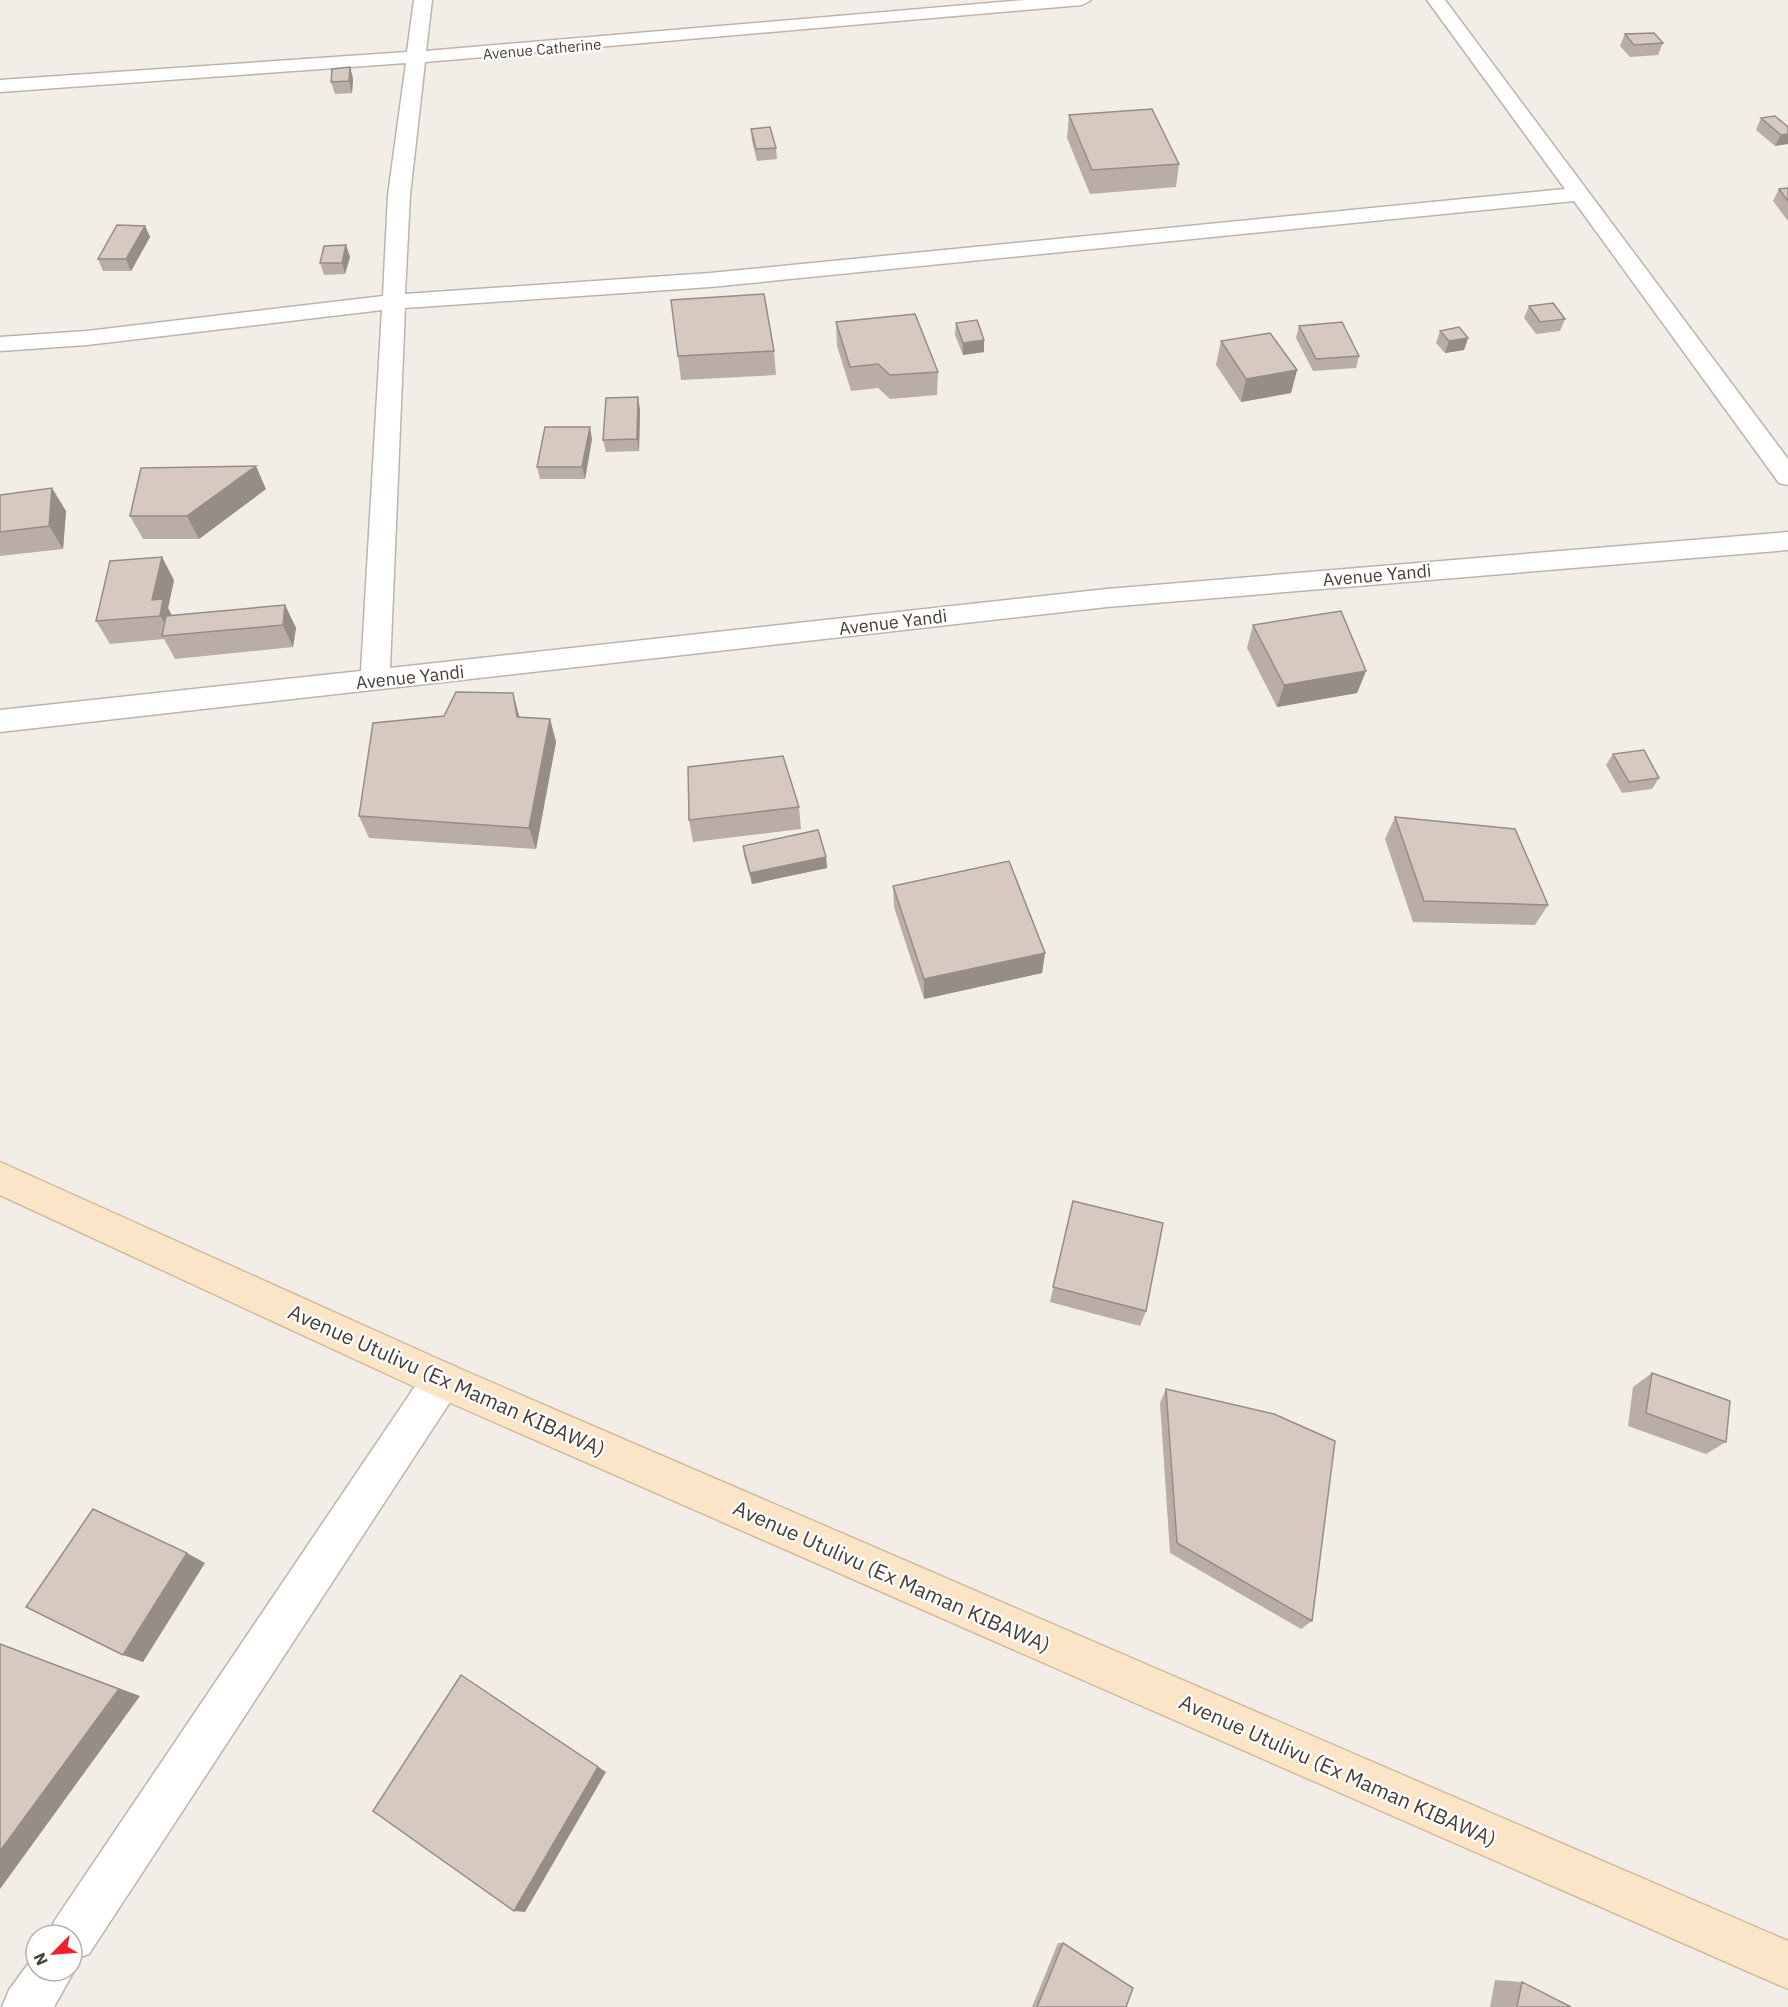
<svg xmlns="http://www.w3.org/2000/svg" width="1788" height="2007" viewBox="0 0 1788 2007" font-family="'IBM Plex Sans',sans-serif">
  <style>
    .lines { fill: none; stroke-linecap: round; stroke-linejoin: round }
    .street-casing { stroke: #beb3aa; stroke-width: 3 }
    .secondary-casing { stroke: #d4ba9b; stroke-width: 3 }
    .street { fill: #fff; fill-rule: evenodd }
    .secondary { fill: #fce5c7; fill-rule: evenodd }
    .wall { fill: #b9ada5 }
    .shaded-wall { fill: #968d86 }
    .building { fill: #d7c9c0; stroke: #968d86; stroke-width: 1.5 }
    .labels { text-anchor: middle; dominant-baseline: central; stroke-width: 4.5; stroke-linejoin: round; paint-order: stroke }
    .far-street-label { font-size: 15px; fill: #453d36; stroke: #fff }
    .street-label { font-size: 18px; fill: #453d36; stroke: #fff }
    .near-street-label { font-size: 21px; fill: #453d36; stroke: #fff }
  </style>
  <rect width="100%" height="100%" fill="#f3ede7"/>
  <g class="lines">
    <g class="street-casing">
      <g id="street">
        <path d="M 414,0 L 432,0 L 426,51 L 1025,0 L 1091,0 L 1082,5 L 425,62 L 410,195 L 405,294 L 710,273 L 1565,189 L 1427,0 L 1445,0 L 1788,459 L 1788,485 L 1779,483 L 1574,201 L 710,287 L 405,308 L 390,668 L 1107,589 L 1788,532 L 1788,550 L 1107,607 L 0,732 L 0,710 L 361,671 L 382,310 L 87,345 L 0,351 L 0,337 L 87,331 L 383,296 L 388,195 L 406,63 L 0,92 L 0,80 L 407,52 Z"/>
        <path d="M 442,1361 L 456,1367 L 461,1380 L 456,1393 L 89,1954 L 72,1960 L 72,1935 L 49,1935 L 55,1920 L 428,1367 Z"/>
        <path d="M 36,1953 L 36,1971 L 72,1971 L 72,1967 L 74,1971 L 54,2007 L 2,2007 L 9,1990 Z"/>
      </g>
    </g>
    <g class="secondary-casing">
      <path id="secondary" d="M 0,1162 L 456,1367 L 1788,1941 L 1788,1989 L 428,1393 L 0,1195 Z"/>
    </g>
    <use href="#street" class="street"/>
    <use href="#secondary" class="secondary"/>
  </g>
  <g class="wall">
    <path d="M 1625,34 L 1663,43 L 1658,55 L 1630,57 L 1620,46 Z"/>
    <path d="M 350,67 L 353,79 L 352,93 L 335,94 L 331,82 Z"/>
    <path d="M 1069,115 L 1179,164 L 1176,187 L 1090,194 L 1067,138 Z"/>
    <path d="M 1761,118 L 1788,127 L 1775,146 L 1756,130 Z"/>
    <path d="M 751,129 L 776,148 L 777,159 L 757,161 L 752,141 Z"/>
    <path d="M 1788,188 L 1788,221 L 1773,201 L 1779,189 Z"/>
    <path d="M 145,226 L 150,237 L 131,271 L 103,271 L 98,259 Z"/>
    <path d="M 346,245 L 350,257 L 345,274 L 324,275 L 320,263 Z"/>
    <path d="M 671,300 L 774,351 L 776,375 L 681,380 Z"/>
    <path d="M 1529,306 L 1565,319 L 1560,331 L 1536,334 L 1524,318 Z"/>
    <path d="M 836,322 L 938,372 L 937,395 L 890,399 L 878,388 L 851,391 L 837,346 Z"/>
    <path d="M 956,323 L 984,340 L 984,352 L 963,355 L 955,335 Z"/>
    <path d="M 1299,326 L 1359,356 L 1356,368 L 1313,371 L 1296,338 Z"/>
    <path d="M 1440,331 L 1468,338 L 1464,350 L 1445,353 L 1436,343 Z"/>
    <path d="M 1221,341 L 1297,370 L 1291,393 L 1241,402 L 1216,365 Z"/>
    <path d="M 640,409 L 639,451 L 606,452 L 603,440 Z"/>
    <path d="M 592,439 L 585,479 L 540,479 L 537,467 Z"/>
    <path d="M 266,489 L 199,539 L 143,539 L 130,516 Z"/>
    <path d="M 0,495 L 66,511 L 63,549 L 0,556 Z"/>
    <path d="M 174,580 L 168,608 L 172,616 L 285,605 L 296,628 L 293,647 L 175,659 L 164,639 L 110,644 L 96,621 Z"/>
    <path d="M 1253,625 L 1366,671 L 1357,693 L 1277,707 L 1247,648 Z"/>
    <path d="M 520,717 L 550,719 L 556,742 L 536,849 L 369,838 L 359,816 Z"/>
    <path d="M 1613,754 L 1659,778 L 1652,789 L 1622,793 L 1606,765 Z"/>
    <path d="M 799,807 L 801,829 L 693,842 L 689,820 Z"/>
    <path d="M 1395,817 L 1548,905 L 1535,925 L 1413,922 L 1385,839 Z"/>
    <path d="M 743,846 L 826,857 L 827,868 L 752,884 L 744,856 Z"/>
    <path d="M 893,886 L 1045,953 L 1042,973 L 924,999 L 894,907 Z"/>
    <path d="M 1073,1201 L 1146,1311 L 1140,1326 L 1050,1302 Z"/>
    <path d="M 1652,1373 L 1726,1442 L 1706,1454 L 1628,1426 L 1633,1387 Z"/>
    <path d="M 1166,1389 L 1312,1621 L 1301,1629 L 1170,1553 L 1160,1403 Z"/>
    <path d="M 1058,1943 L 1063,1943 L 1126,2007 L 1032,2007 Z"/>
    <path d="M 1495,1980 L 1522,1982 L 1571,2007 L 1490,2007 Z"/>
  </g>
  <g class="shaded-wall">
    <path d="M 350,67 L 353,79 L 352,93 L 349,81 Z"/>
    <path d="M 1788,134 L 1788,144 L 1775,146 L 1781,135 Z"/>
    <path d="M 145,226 L 150,237 L 131,271 L 126,259 Z"/>
    <path d="M 346,245 L 350,257 L 345,274 L 342,263 Z"/>
    <path d="M 1468,338 L 1464,350 L 1445,353 L 1449,341 Z"/>
    <path d="M 984,340 L 984,352 L 963,355 L 963,343 Z"/>
    <path d="M 1297,370 L 1291,393 L 1241,402 L 1246,379 Z"/>
    <path d="M 638,397 L 640,409 L 639,451 L 637,439 Z"/>
    <path d="M 590,427 L 592,439 L 585,479 L 582,467 Z"/>
    <path d="M 256,466 L 266,489 L 199,539 L 187,516 Z"/>
    <path d="M 52,488 L 66,511 L 63,549 L 49,526 Z"/>
    <path d="M 162,557 L 174,580 L 168,608 L 175,622 L 171,635 L 152,600 Z"/>
    <path d="M 285,605 L 296,628 L 293,647 L 283,625 Z"/>
    <path d="M 1366,671 L 1357,693 L 1277,707 L 1284,685 Z"/>
    <path d="M 513,693 L 519,715 L 524,739 L 517,717 Z"/>
    <path d="M 550,719 L 556,742 L 536,849 L 529,828 Z"/>
    <path d="M 826,857 L 827,868 L 752,884 L 750,873 Z"/>
    <path d="M 1045,953 L 1042,973 L 924,999 L 924,979 Z"/>
    <path d="M 187,1553 L 205,1563 L 143,1662 L 123,1655 Z"/>
    <path d="M 0,1644 L 140,1696 L 0,1889 Z"/>
    <path d="M 472,1683 L 606,1772 L 525,1912 L 514,1911 Z"/>
  </g>
  <g class="building">
    <path d="M 1654,33 L 1663,43 L 1634,45 L 1625,34 Z"/>
    <path d="M 350,67 L 349,81 L 331,82 L 332,69 Z"/>
    <path d="M 1152,109 L 1179,164 L 1092,170 L 1069,115 Z"/>
    <path d="M 1775,116 L 1788,127 L 1788,134 L 1781,135 L 1761,118 Z"/>
    <path d="M 770,127 L 776,148 L 756,149 L 751,129 Z"/>
    <path d="M 1788,188 L 1788,201 L 1779,189 Z"/>
    <path d="M 117,225 L 145,226 L 126,259 L 98,259 Z"/>
    <path d="M 346,245 L 342,263 L 320,263 L 324,246 Z"/>
    <path d="M 764,294 L 774,351 L 678,356 L 671,300 Z"/>
    <path d="M 1553,303 L 1565,319 L 1540,322 L 1529,306 Z"/>
    <path d="M 915,314 L 938,372 L 890,375 L 878,364 L 850,367 L 836,322 Z"/>
    <path d="M 977,320 L 984,340 L 963,343 L 956,323 Z"/>
    <path d="M 1342,322 L 1359,356 L 1316,359 L 1299,326 Z"/>
    <path d="M 1459,327 L 1468,338 L 1449,341 L 1440,331 Z"/>
    <path d="M 1270,333 L 1297,370 L 1246,379 L 1221,341 Z"/>
    <path d="M 638,397 L 637,439 L 603,440 L 606,398 Z"/>
    <path d="M 545,427 L 590,427 L 582,467 L 537,467 Z"/>
    <path d="M 256,466 L 187,516 L 130,516 L 141,468 Z"/>
    <path d="M 52,488 L 49,526 L 0,532 L 0,495 Z"/>
    <path d="M 162,557 L 152,600 L 163,599 L 160,616 L 96,621 L 110,561 Z"/>
    <path d="M 285,605 L 283,625 L 162,636 L 166,616 Z"/>
    <path d="M 1341,611 L 1366,671 L 1284,685 L 1253,625 Z"/>
    <path d="M 456,692 L 513,693 L 517,717 L 550,719 L 529,828 L 359,816 L 373,723 L 444,716 Z"/>
    <path d="M 1644,750 L 1659,778 L 1629,782 L 1613,754 Z"/>
    <path d="M 783,756 L 799,807 L 689,820 L 688,767 Z"/>
    <path d="M 1395,817 L 1515,829 L 1548,905 L 1424,901 Z"/>
    <path d="M 818,830 L 826,857 L 750,873 L 743,846 Z"/>
    <path d="M 1009,861 L 1045,953 L 924,979 L 893,886 Z"/>
    <path d="M 1073,1201 L 1163,1223 L 1146,1311 L 1053,1287 Z"/>
    <path d="M 1652,1373 L 1730,1401 L 1726,1442 L 1646,1413 Z"/>
    <path d="M 1166,1389 L 1274,1414 L 1335,1441 L 1312,1621 L 1177,1543 Z"/>
    <path d="M 93,1509 L 187,1553 L 123,1655 L 26,1607 Z"/>
    <path d="M 0,1644 L 119,1689 L 0,1851 Z"/>
    <path d="M 461,1675 L 598,1767 L 514,1911 L 373,1811 Z"/>
    <path d="M 1063,1943 L 1133,1988 L 1126,2007 L 1037,2007 Z"/>
    <path d="M 1522,1982 L 1571,2007 L 1517,2007 Z"/>
  </g>
  <g class="labels">
    <g class="far-street-label">
      <text transform="translate(542 49) rotate(-5)">Avenue Catherine</text>
    </g>
    <g class="street-label">
      <text transform="translate(1377 575) rotate(-5)">Avenue Yandi</text>
      <text transform="translate(893 622) rotate(-7)">Avenue Yandi</text>
      <text transform="translate(410 677) rotate(-6)">Avenue Yandi</text>
    </g>
    <g class="near-street-label">
      <text transform="translate(447 1380) rotate(24)">Avenue Utulivu (Ex Maman KIBAWA)</text>
      <text transform="translate(892 1576) rotate(24)">Avenue Utulivu (Ex Maman KIBAWA)</text>
      <text transform="translate(1338 1770) rotate(24)">Avenue Utulivu (Ex Maman KIBAWA)</text>
    </g>
  </g>
  <g transform="translate(54 1953) rotate(245)"><circle r="28" fill="#ffffff" stroke="#b5b1af" stroke-width="1.5"/>
  <path d="M0-4.5L10 22L0 15L-10 22Z" fill="#f12027"/>
  <text y="-9" font-size="16" font-weight="bold" text-anchor="middle" fill="#453d36">N</text>
  </g>
</svg>
